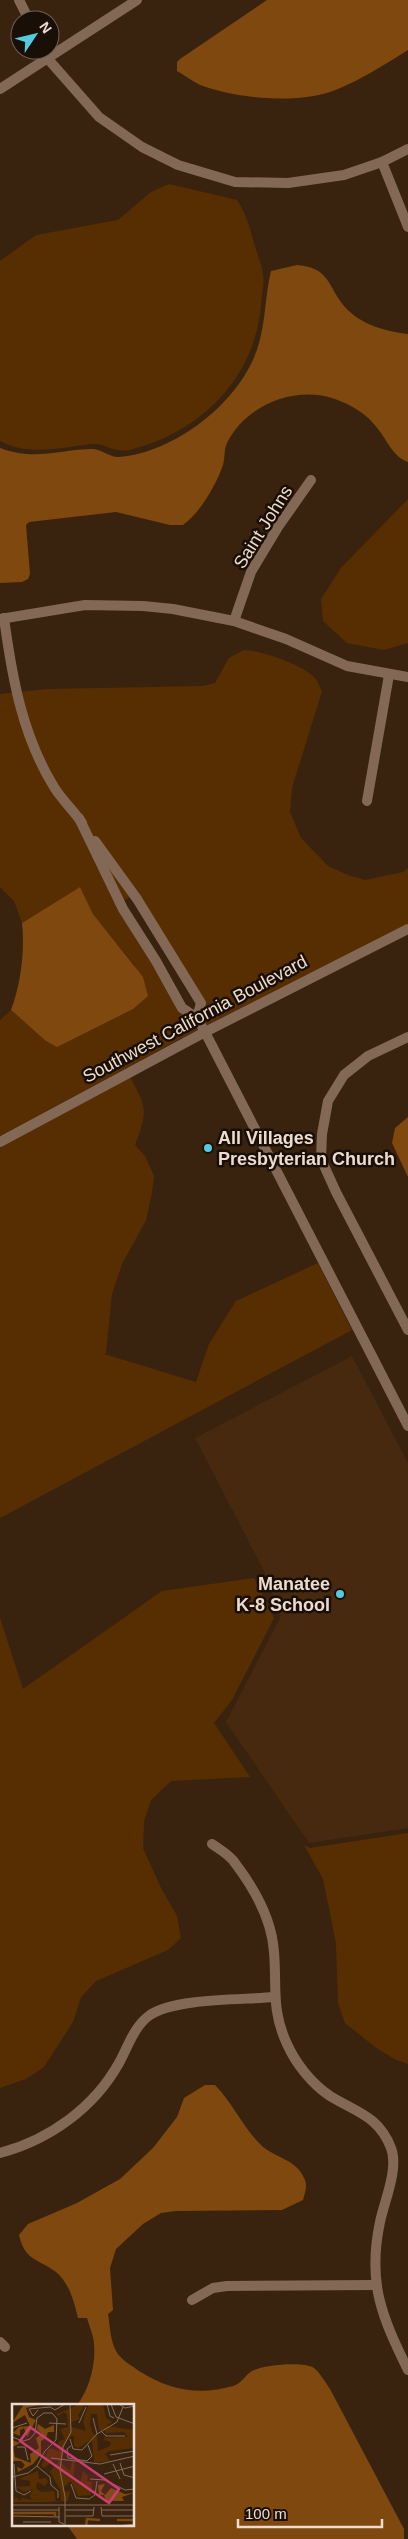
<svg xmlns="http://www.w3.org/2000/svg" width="408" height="2539" viewBox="0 0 408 2539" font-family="Arial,sans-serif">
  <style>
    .built { fill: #46290e }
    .green { fill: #572e02 }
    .water { fill: #7e480f }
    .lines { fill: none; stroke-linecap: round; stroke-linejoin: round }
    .minor { stroke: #836955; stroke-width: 10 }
    .poi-dot { fill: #54cade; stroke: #1a0f07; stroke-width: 2 }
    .labels { text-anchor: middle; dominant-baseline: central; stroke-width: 5; stroke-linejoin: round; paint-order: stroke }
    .street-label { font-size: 18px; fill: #ecdccf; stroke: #1a0f07 }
    .poi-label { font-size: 18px; font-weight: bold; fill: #ecdccf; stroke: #1a0f07; text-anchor: start }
    .inset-river { fill: none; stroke: #7e480f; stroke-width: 2.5 }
    .inset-road { fill: none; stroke: #816d5b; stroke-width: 1 }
    .view { fill: #ca3f72; fill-opacity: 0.15; stroke: #ca3f72; stroke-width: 2.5 }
    .inset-edge { fill: none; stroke: #ecdccf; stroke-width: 2.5 }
  </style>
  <rect width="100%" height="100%" fill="#3a230e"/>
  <path class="built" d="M 352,1356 L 408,1463 L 408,1828 L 309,1843 L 226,1722 L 281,1616 L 264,1571 L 195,1438 Z"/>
  <g class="green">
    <path d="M 169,184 L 237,200 C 247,215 250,229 255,246 C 258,256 262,265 263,275 C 265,284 261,296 261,305 C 255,377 202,431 133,449 C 113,455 107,442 90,444 C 61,448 27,456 0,441 L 0,261 L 36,235 L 118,220 L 151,192 Z"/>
    <path d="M 408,499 L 408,643 L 384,650 L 347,643 L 323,621 L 321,599 L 341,568 Z"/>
    <path d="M 244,650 C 263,651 300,664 314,677 C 318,680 319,686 322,691 L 292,788 L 290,812 L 301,838 L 328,866 L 348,875 L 365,880 L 403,872 L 408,868 L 408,924 L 207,1025 L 150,922 L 132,896 L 123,901 L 197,1030 L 0,1136 L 0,1020 L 11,1010 L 35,1031 L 135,966 L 93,914 L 80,887 L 22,923 L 14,901 L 0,887 L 0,694 L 47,689 L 203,686 L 215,683 L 229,658 Z"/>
    <path d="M 130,1077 C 147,1108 148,1111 135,1145 L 145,1156 L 154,1176 L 152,1193 L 146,1220 L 122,1264 L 112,1294 L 106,1353 L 104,1354 L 196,1382 L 209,1344 L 236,1301 L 318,1263 L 352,1330 L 0,1518 L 0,1148 Z"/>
    <path d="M 254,1578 L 274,1618 L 232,1700 L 214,1723 L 250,1777 L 171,1781 L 151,1800 L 144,1821 L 143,1848 L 161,1888 L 177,1916 L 181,1938 L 168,1950 L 96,1981 L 81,1997 L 73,2022 L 44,2067 L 26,2079 L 0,2088 L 0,1618 L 23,1689 L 162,1591 Z"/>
    <path d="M 408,1833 L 408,2064 L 394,2059 L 375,2047 L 345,2023 L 338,2003 L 336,1943 L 323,1879 L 304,1845 L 310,1848 Z"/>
  </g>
  <g class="water">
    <path d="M 267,0 L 408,0 L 408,50 C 386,64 362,79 338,89 C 302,105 237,99 200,85 C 192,81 184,75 177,71 L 177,62 L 180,59 Z"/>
    <path d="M 297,265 C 330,268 327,285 344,306 C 361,325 384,331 408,334 L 408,462 C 393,457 387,440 378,429 C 367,414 352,405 335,399 C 295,385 246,405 227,443 C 224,449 225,458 223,465 C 216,485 200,513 183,525 L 170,525 L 116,512 L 29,522 L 26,525 L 30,574 L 28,579 L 22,582 L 0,583 L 0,448 C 36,461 56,450 90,449 C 101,448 110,458 119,457 C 177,452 244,399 259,343 C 266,319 265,295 271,271 Z"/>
    <path d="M 80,887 L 93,914 L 143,977 L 148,996 L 133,1009 L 57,1047 L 46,1041 L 11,1010 C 21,983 25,951 22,923 Z"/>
    <path d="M 408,1117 L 408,1177 L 392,1143 L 395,1128 Z"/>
    <path d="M 205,2085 L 215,2085 C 233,2103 243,2128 262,2146 C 274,2157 297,2160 304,2178 C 308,2185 305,2193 303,2200 L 282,2210 L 176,2211 L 161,2213 L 143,2224 L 116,2249 L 110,2268 L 113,2310 L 108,2314 C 110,2326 110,2340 116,2351 C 121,2360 131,2365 139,2371 C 169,2390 199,2396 233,2386 C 242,2384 246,2373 254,2370 C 265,2365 304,2361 314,2368 C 321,2374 325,2382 330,2389 L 404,2529 L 404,2539 L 77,2539 L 67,2525 L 134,2525 L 134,2405 L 77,2405 C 89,2390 96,2364 94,2345 C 94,2336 89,2326 87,2318 L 78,2318 C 74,2302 70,2284 56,2272 C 37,2258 25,2261 19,2235 L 28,2224 L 77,2203 L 120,2179 L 153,2148 L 177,2117 L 184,2098 Z"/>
  </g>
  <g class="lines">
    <g class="minor">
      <path d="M 19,0 L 29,20"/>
      <path d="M 43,50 L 48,59 L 99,117 L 142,147 L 178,165 L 235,182 L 288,183 L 344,175 L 382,162 L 408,149"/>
      <path d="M 0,89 L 137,0"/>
      <path d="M 382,162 L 408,227"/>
      <path d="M 4,618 C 12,677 22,735 54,787 C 62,800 74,811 82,823"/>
      <path d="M 0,619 L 85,605 L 143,606 L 173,609 L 234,621 L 286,639 L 347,666 L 408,677"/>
      <path d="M 234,621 L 251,572 L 278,527 L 311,480"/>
      <path d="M 367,801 L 389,675"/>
      <path d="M 79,818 L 123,909 L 156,961 L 182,1008 L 197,1018 L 205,1032 L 408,1426"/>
      <path d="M 95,841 L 137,899 L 201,1003 L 197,1018"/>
      <path d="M 408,1037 L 368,1056 L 344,1075 L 328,1101 L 322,1134 L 321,1159 L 336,1192 L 408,1330"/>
      <path d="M 0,1142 L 205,1032 L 408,929"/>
      <path d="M 212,1844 C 219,1849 230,1855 235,1863 C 254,1888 272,1920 274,1952 C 277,1987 271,2010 287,2044 C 296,2064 312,2084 330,2096 C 356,2112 379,2116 391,2148 C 399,2169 384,2202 380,2222 C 367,2283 382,2317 408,2370"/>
      <path d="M 0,2153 C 49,2140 94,2108 119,2063 C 128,2047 134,2026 150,2015 C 176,1998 242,2000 274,1997"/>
      <path d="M 192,2300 L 213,2288 L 227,2286 L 375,2285"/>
      <path d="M 0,2342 L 5,2347"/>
    </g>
  </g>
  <g class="poi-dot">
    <circle cx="208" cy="1148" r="5"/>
    <circle cx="340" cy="1594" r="5"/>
  </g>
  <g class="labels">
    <g class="street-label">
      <text transform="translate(263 527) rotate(-58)">Saint Johns</text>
      <text transform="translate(195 1019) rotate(-28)">Southwest California Boulevard</text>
    </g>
    <g class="poi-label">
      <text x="218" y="1138">All Villages<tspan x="218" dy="21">Presbyterian Church</tspan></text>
      <text x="330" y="1584" text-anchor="end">Manatee<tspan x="330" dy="21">K-8 School</tspan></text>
    </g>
  </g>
  <g transform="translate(12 2404)">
    <rect width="122" height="122" fill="#3a230e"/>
    <path d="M 68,0 L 72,3 L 66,11 L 68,15 L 59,18 L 59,23 L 74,27 L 71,17 L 77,0 L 91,0 L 94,14 L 100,18 L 94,22 L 122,26 L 122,44 L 97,47 L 93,50 L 98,57 L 82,59 L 80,35 L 66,44 L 62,42 L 62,32 L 59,32 L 53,39 L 49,59 L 58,67 L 60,57 L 63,57 L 61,76 L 68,78 L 71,67 L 76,72 L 75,77 L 80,78 L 79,91 L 66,92 L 59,77 L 52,83 L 53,88 L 58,87 L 56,97 L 30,98 L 0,98 L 4,93 L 8,97 L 10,94 L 20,96 L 18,92 L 21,85 L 12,88 L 5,83 L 18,82 L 18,77 L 7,75 L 26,67 L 27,75 L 34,74 L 36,78 L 33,82 L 25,78 L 24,84 L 29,88 L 42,87 L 44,97 L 49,97 L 48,85 L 38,68 L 47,57 L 41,56 L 33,64 L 29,62 L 37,44 L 47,47 L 46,38 L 53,35 L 48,25 L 56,23 L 55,11 L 52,8 L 46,12 L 45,10 ZM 79,10 L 85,10 L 87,27 L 92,25 L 94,29 L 92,36 L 99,38 L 98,42 L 86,47 L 85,31 L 81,30 L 78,21 ZM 95,29 L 112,28 L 116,33 L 94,34 Z" fill="#572e02" fill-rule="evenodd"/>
    <path d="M 12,0 L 30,0 L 14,4 L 17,13 L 24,16 L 15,33 L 12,24 L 8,26 L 8,32 L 1,29 L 7,23 L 18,22 L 13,11 L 0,19 ZM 26,20 L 33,25 L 42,21 L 42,28 L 36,28 L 34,34 L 29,37 L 29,50 L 21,60 L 6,68 L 5,63 L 10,65 L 13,61 L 9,57 L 0,57 L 0,36 L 8,39 L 1,43 L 3,53 L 19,59 L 18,50 L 27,44 L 24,34 L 30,30 L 25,25 ZM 93,80 L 89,87 L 93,91 L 99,84 L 113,90 L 122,89 L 110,93 L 112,97 L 94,97 L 92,91 L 87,91 L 86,81 Z" fill="#7e480f"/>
    <path class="inset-river" d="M 0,109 L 43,109 L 43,112M 105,116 L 123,116M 74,122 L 75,115 L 88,116"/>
    <path class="inset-road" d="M 95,0 L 98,12 L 102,14M 99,0 L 104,13 L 123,20M 107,0 L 113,4 L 123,2M 26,6 L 21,12 L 17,5 L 38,3 L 43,6 L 53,0M 81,14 L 85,30M 37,19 L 54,20M 67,19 L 74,3M 0,24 L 15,19M 89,27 L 94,32 L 113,32M 0,33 L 11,37 L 18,35 L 23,29 L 25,14 L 32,9 L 40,9 L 45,15 L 44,36 L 33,47 L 25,62 L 16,69 L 0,73M 58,35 L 61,45 L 70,46 L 85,30 L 105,18 L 111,3M 59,42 L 55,45 L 56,54 L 75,57 L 80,52 L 76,41M 5,43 L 13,43 L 16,56M 98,51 L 123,47M 39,54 L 88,60 L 123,52M 108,59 L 112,71 L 123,74M 2,60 L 4,87 L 12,91 L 19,87M 101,60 L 108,75M 25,62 L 38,73 L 39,81 L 46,87 L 46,94M 92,70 L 123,62M 78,75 L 93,76 L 113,86 L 123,85M 59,80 L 64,94 L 77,95 L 83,91 L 85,77M 0,101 L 123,101M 47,103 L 47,118 L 52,120M 89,103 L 90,112 L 123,112M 0,106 L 47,106M 53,106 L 82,106M 89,106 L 123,106M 0,112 L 47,113M 54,112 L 81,112 L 82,103M 11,118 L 39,118M 53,122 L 53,93 L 48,66 L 51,43 L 59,28 L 58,0M 105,122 L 123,120"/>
    <path class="view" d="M 18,23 L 107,85 L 97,99 L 8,37 Z"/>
    <rect width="122" height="122" class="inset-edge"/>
  </g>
  <g transform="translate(35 35) rotate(55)"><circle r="24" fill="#1a0f07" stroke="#6e6157"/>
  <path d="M0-4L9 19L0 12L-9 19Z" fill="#54cade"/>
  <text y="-8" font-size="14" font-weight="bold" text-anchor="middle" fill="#ecdccf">N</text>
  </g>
  <path d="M238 2519v8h144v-8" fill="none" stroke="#ecdccf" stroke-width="2.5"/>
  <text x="245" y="2519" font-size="15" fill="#ecdccf" stroke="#1a0f07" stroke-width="4" paint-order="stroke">100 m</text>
</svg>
